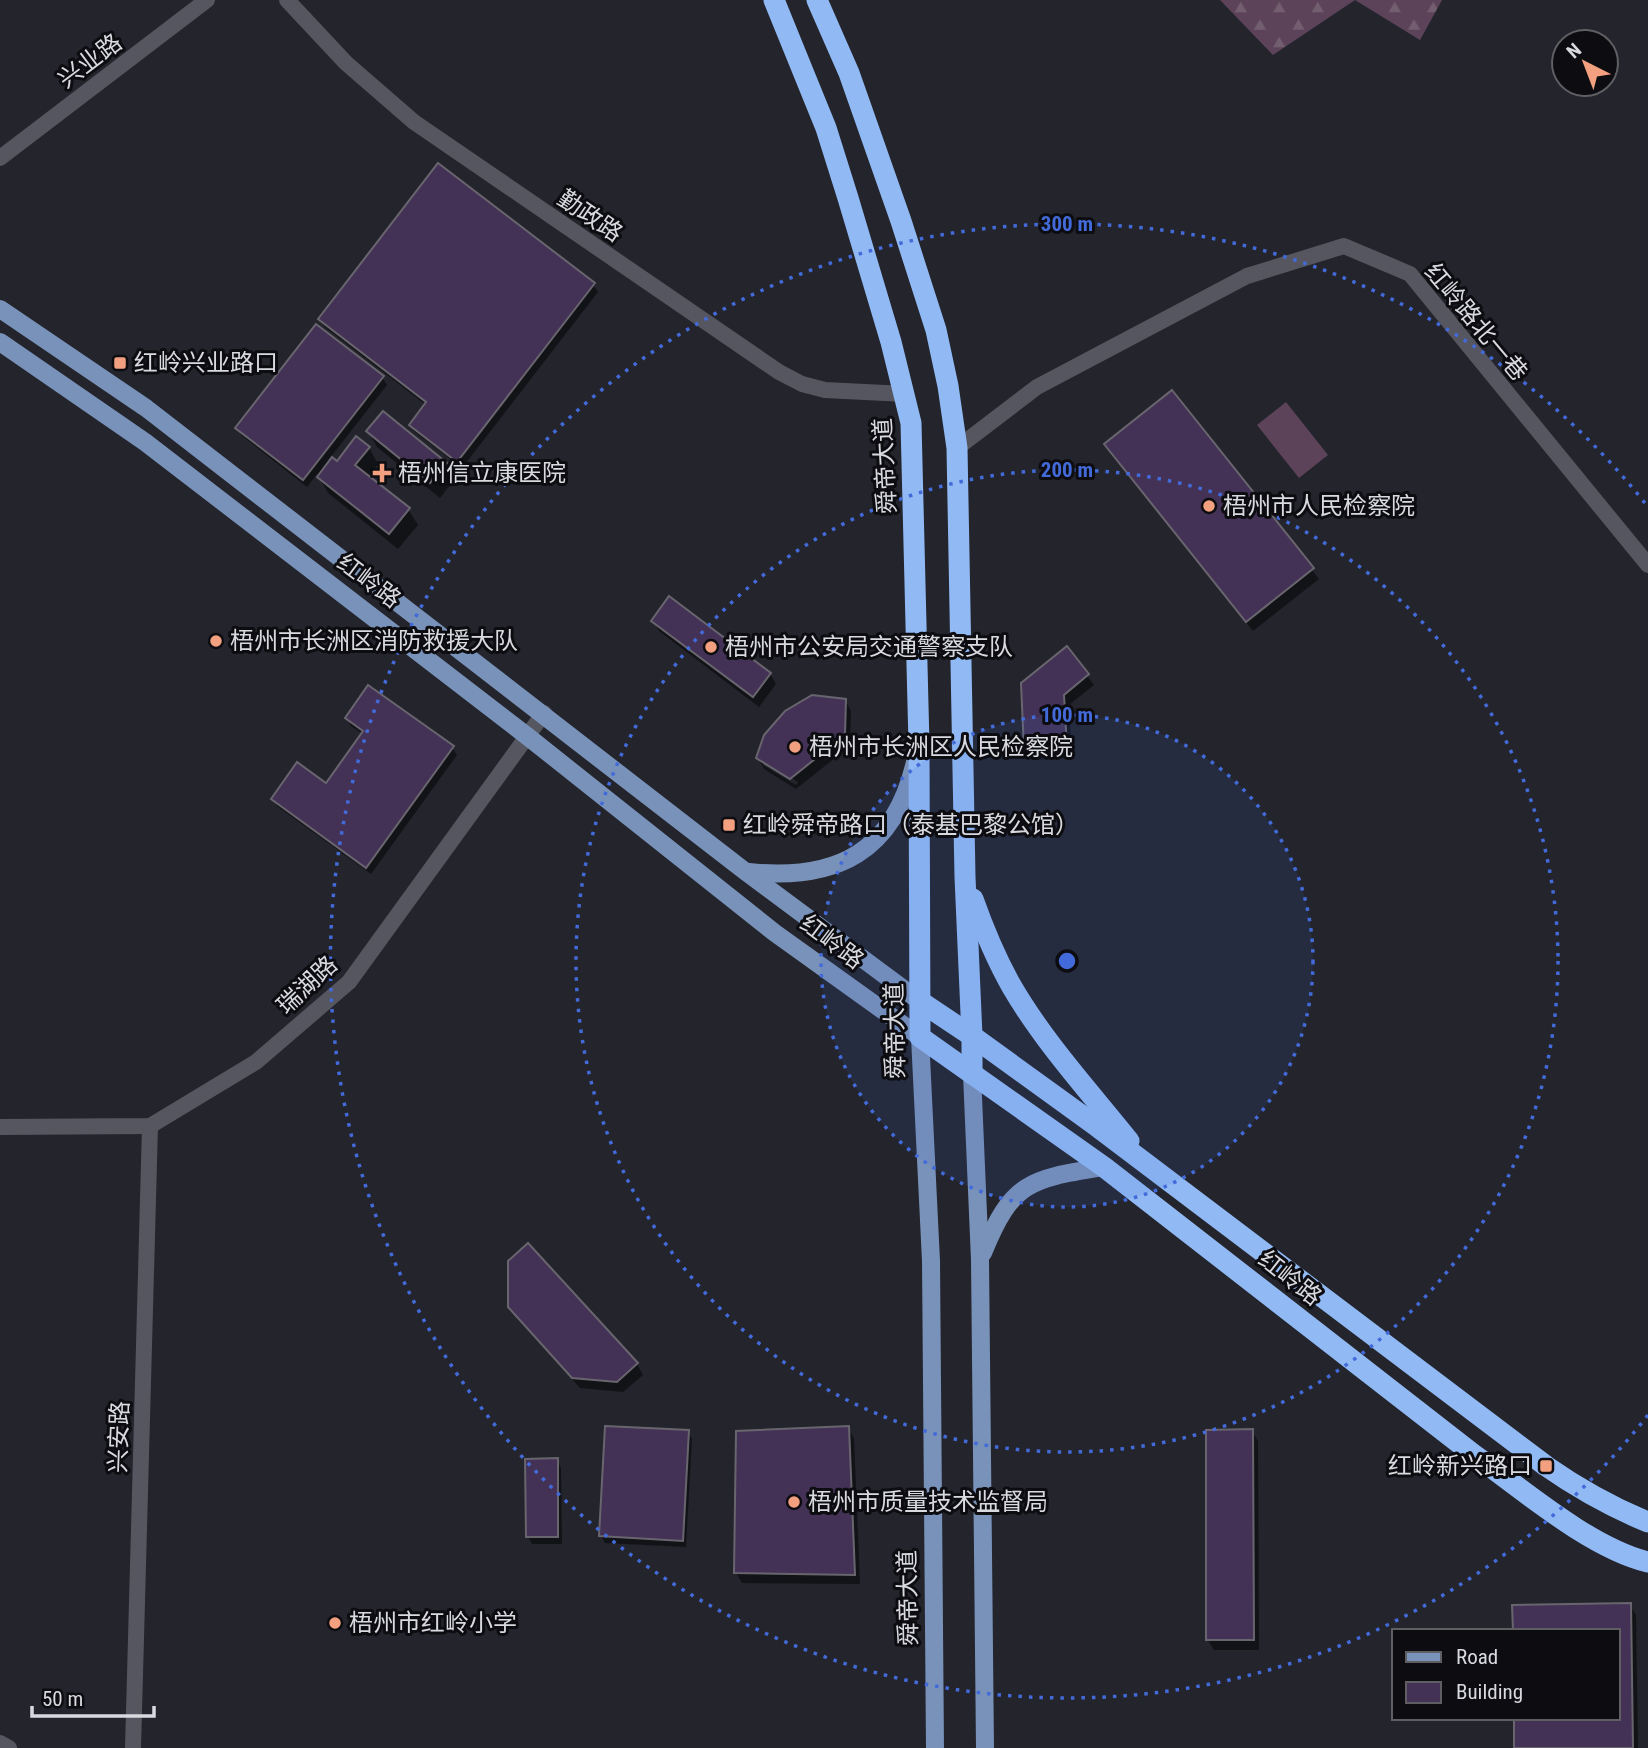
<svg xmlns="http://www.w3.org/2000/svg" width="1648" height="1748" viewBox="0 0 1648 1748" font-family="'Roboto Condensed','Noto Sans SC',sans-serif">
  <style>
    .forest { fill: url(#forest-firs) }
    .garden { fill: #5c4359 }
    .shadow { fill: #0007; fill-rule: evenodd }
    .building { fill: #433255; stroke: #69656e; stroke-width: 2 }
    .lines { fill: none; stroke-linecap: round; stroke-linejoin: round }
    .street { stroke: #55565f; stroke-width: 16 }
    .primary { stroke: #7992b9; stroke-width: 18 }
    .highway { stroke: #91baf5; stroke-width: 21 }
    .ring { fill: none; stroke: #436ad9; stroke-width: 3.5; stroke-dasharray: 3.5 7 }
    .poi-dot { fill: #f2a07f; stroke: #0d0d11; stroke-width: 2.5 }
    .labels { text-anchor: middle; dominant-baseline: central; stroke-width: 6; stroke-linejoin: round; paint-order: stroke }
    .street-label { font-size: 24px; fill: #d9dadf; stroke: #0d0d11 }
    .poi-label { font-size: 24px; fill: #d9dadf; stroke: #0d0d11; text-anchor: start }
    .centre { fill: #436ad9; stroke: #0d0d11; stroke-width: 3.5 }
    .ring-label { font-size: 21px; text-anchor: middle; font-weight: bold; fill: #436ad9; stroke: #0d0d11; stroke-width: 6; stroke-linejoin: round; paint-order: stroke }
  </style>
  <defs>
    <pattern id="forest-firs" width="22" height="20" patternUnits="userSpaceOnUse" patternTransform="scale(1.75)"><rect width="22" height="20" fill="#5c4359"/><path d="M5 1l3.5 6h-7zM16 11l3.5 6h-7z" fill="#735e70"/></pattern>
  </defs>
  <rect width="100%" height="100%" fill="#23242c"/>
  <path class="forest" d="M 1220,0 L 1442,0 L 1420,40 L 1355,0 L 1273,55 Z"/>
  <path class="garden" d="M 1286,402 L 1328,455 L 1299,478 L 1257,425 Z"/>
  <g class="shadow">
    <path d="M 593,285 L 598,292 L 462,468 L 415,432 L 411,425 L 426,405 L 325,327 L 320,319 Z"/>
    <path d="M 382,377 L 387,385 L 330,458 L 337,463 L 369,448 L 378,464 L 368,477 L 408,509 L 418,525 L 398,549 L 328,493 L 317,474 L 307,487 L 241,435 L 237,428 Z"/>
    <path d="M 1172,392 L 1319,579 L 1253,631 L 1106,444 Z"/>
    <path d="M 368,431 L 445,464 L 454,480 L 440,498 L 377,447 Z"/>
    <path d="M 653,621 L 770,674 L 776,684 L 759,707 L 659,631 Z"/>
    <path d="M 1066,648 L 1094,685 L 1069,705 L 1072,758 L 1032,760 L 1026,750 Z"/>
    <path d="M 845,700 L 851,711 L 850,746 L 796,789 L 764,769 L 758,758 ZM 763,761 L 798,782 L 796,785 L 763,765 Z"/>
    <path d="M 347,718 L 452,748 L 457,755 L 371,874 L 277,806 L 273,799 L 326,785 L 363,734 L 351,726 Z"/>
    <path d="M 528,1245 L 637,1364 L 643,1375 L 623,1392 L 580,1388 L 516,1317 L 510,1306 Z"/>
    <path d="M 848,1428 L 854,1438 L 860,1584 L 742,1583 L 736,1573 Z"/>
    <path d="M 1252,1431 L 1258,1441 L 1259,1650 L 1214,1650 L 1208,1640 Z"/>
    <path d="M 688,1432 L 692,1439 L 686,1547 L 605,1543 L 601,1536 Z"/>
    <path d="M 557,1460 L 561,1468 L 562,1544 L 532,1544 L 528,1537 Z"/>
    <path d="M 1630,1605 L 1636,1615 L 1638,1748 L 1516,1748 L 1618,1718 Z"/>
  </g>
  <g class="building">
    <path d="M 438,163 L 595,283 L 457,462 L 409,425 L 426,402 L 318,319 Z"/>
    <path d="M 316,324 L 384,376 L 303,480 L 235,428 Z"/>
    <path d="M 1172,390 L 1314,568 L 1246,622 L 1104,444 Z"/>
    <path d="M 383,411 L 447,463 L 430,483 L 366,431 Z"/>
    <path d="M 356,436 L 370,447 L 355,465 L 410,508 L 389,534 L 317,477 L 332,457 L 337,461 Z"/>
    <path d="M 669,596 L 771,673 L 753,697 L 651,621 Z"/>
    <path d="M 1067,646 L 1089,674 L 1064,695 L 1067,748 L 1024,750 L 1021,683 Z"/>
    <path d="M 368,685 L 454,746 L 366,868 L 271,799 L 297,762 L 326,783 L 363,731 L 345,718 Z"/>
    <path d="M 812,695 L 846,699 L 845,735 L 790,779 L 756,758 L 764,735 L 785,711 Z"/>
    <path d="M 528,1243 L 638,1363 L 617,1382 L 572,1378 L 508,1307 L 508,1261 Z"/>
    <path d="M 605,1426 L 689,1430 L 683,1541 L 599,1536 Z"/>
    <path d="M 849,1426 L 855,1575 L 734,1573 L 736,1431 Z"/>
    <path d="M 1253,1429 L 1254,1640 L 1206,1640 L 1206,1430 Z"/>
    <path d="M 558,1458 L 558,1537 L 526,1537 L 525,1459 Z"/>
    <path d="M 1631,1603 L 1633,1748 L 1514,1748 L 1514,1718 L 1618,1718 L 1618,1631 L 1513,1631 L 1512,1605 Z"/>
  </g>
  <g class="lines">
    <g class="street">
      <path d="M 287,0 L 346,63 L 414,122 L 779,372 L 802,384 L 825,390 L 905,394"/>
      <path d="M 0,158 L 207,0"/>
      <path d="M 957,448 L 1037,387 L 1247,276 L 1344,246 L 1410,274 L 1648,565"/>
      <path d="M 0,1127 L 150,1126 L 256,1062 L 349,982 L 544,713"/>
      <path d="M 0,1743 L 9,1748"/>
      <path d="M 133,1748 L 150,1126"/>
    </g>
    <g class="primary">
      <path d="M 0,309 L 146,408 L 746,872 L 921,1002"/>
      <path d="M 0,342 L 145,442 L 527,736 L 775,933 L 920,1037 L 931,1261 L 935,1748"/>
      <path d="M 749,872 C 837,881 894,852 915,762"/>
      <path d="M 972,1074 L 980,1260 L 985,1748"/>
      <path d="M 983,1253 C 1012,1181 1030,1179 1104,1167"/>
    </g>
    <g class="highway">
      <path d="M 774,0 L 826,128 L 848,198 L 891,342 L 911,423 L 919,745 L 920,1037 L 1104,1167 L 1473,1454 C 1522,1489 1590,1548 1648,1562"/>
      <path d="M 817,0 L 849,73 L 901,221 L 936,330 L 948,386 L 957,448 L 965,877 L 972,1036 L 972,1074"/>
      <path d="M 973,899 C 984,930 996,959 1012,987 C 1044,1042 1089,1091 1129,1141"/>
      <path d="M 921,1002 L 972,1036 L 1095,1125 L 1546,1466 C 1579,1489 1611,1507 1648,1522"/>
    </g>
  </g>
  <circle cx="1067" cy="961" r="246" fill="#436ad9" fill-opacity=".12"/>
  <g class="ring">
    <circle cx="1067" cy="961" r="246"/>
    <circle cx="1067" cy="961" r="491"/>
    <path d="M1648 1415A737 737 0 1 1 1648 507"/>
  </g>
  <g class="poi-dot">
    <rect x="113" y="356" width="14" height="14" rx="3.5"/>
    <path d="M378.5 462.5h7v7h7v7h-7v7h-7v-7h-7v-7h7z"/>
    <circle cx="1209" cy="506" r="7"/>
    <circle cx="216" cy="641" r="7"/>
    <circle cx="711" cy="647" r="7"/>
    <circle cx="795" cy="747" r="7"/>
    <rect x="722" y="818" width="14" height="14" rx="3.5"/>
    <rect x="1539" y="1459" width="14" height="14" rx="3.5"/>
    <circle cx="794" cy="1502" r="7"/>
    <circle cx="335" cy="1623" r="7"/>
  </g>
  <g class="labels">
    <g class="street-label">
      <text transform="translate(90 61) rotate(-37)">兴业路</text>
      <text transform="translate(590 216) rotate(34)">勤政路</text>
      <text transform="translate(1476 322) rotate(50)">红岭路北一巷</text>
      <text transform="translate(885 466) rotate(-93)">舜帝大道</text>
      <text transform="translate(369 581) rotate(37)">红岭路</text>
      <text transform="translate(832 942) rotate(37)">红岭路</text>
      <text transform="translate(307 985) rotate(-43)">瑞湖路</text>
      <text transform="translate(895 1031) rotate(-91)">舜帝大道</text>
      <text transform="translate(1290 1278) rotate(38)">红岭路</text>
      <text transform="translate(119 1437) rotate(-88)">兴安路</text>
      <text transform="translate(908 1598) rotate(-91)">舜帝大道</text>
    </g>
    <g class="poi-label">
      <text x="134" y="363">红岭兴业路口</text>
      <text x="398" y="473">梧州信立康医院</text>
      <text x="1223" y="506">梧州市人民检察院</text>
      <text x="230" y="641">梧州市长洲区消防救援大队</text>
      <text x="725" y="647">梧州市公安局交通警察支队</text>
      <text x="809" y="747">梧州市长洲区人民检察院</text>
      <text x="743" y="825">红岭舜帝路口（泰基巴黎公馆）</text>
      <text x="1532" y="1466" text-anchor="end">红岭新兴路口</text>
      <text x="808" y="1502">梧州市质量技术监督局</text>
      <text x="349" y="1623">梧州市红岭小学</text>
    </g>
  </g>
  <circle cx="1067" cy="961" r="10" class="centre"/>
  <g class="ring-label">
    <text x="1067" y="231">300 m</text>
    <text x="1067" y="477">200 m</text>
    <text x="1067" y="722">100 m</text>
  </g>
  <rect x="1392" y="1629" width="228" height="91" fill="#0d0d11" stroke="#5f5f63" stroke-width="2"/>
  <rect x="1406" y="1652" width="35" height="10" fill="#7992b9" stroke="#5f5f63" stroke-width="2"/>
  <text x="1456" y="1664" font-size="21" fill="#d9dadf">Road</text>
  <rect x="1406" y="1682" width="35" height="21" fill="#433255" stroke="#5f5f63" stroke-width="2"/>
  <text x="1456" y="1699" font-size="21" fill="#d9dadf">Building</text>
  <g transform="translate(1585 63) rotate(318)"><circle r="33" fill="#0d0d11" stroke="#5f5f63" stroke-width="2"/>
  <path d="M0-5L12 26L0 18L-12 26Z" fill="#f2a07f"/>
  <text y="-10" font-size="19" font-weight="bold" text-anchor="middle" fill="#d9dadf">N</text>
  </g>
  <path d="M32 1706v10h122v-10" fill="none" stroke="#d9dadf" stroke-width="3.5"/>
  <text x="42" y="1706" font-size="21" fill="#d9dadf" stroke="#0d0d11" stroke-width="5" paint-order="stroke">50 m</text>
</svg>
